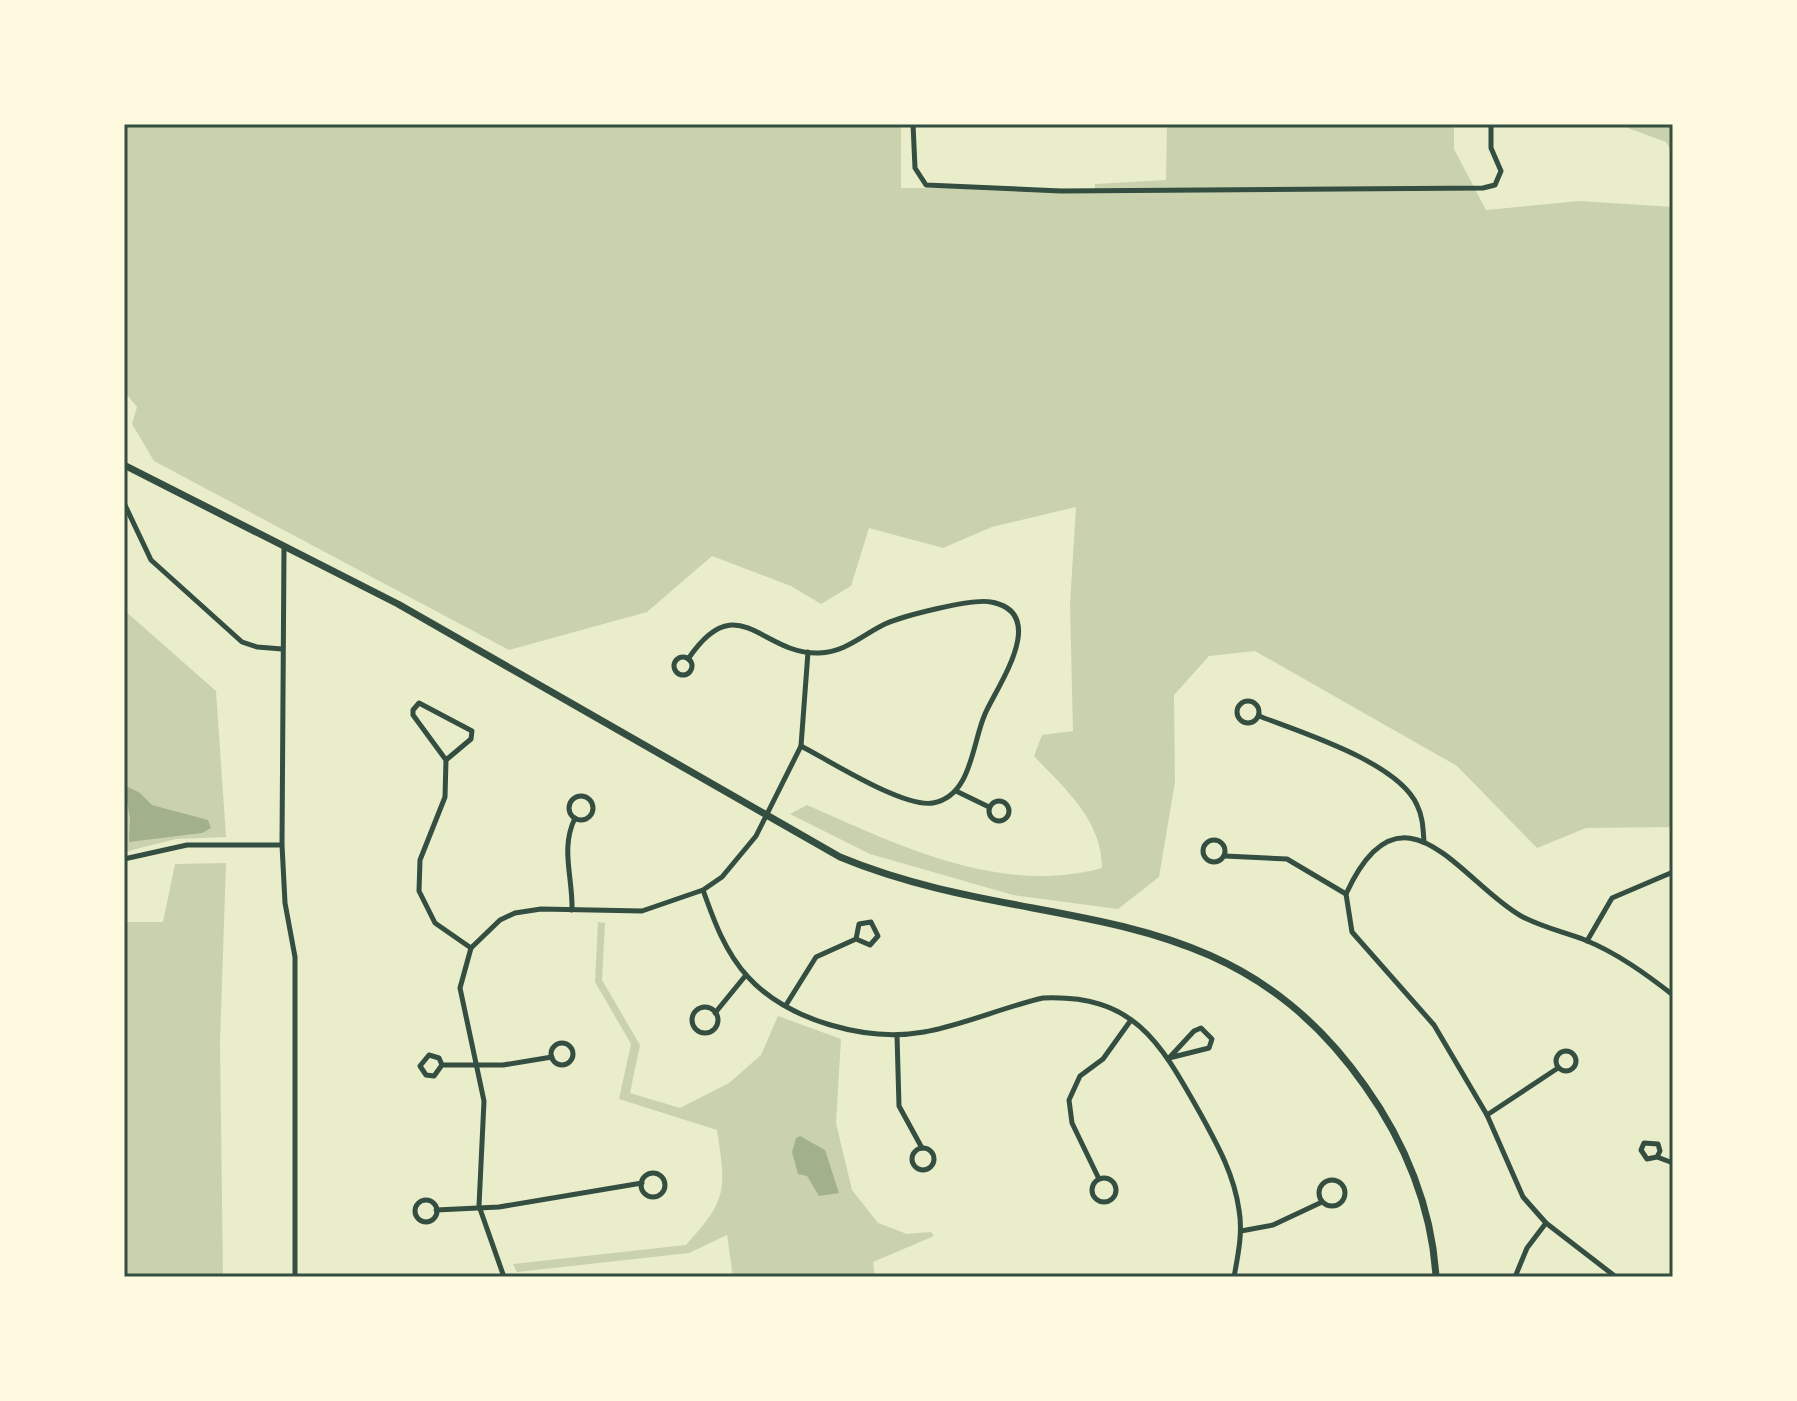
<svg xmlns="http://www.w3.org/2000/svg" width="1797" height="1401" viewBox="0 0 1797 1401" font-family="'DM Sans',sans-serif">
  <style>
    .green { fill: #cad2ad }
    .water { fill: #a3b18a }
    .lines { fill: none; stroke-linecap: round; stroke-linejoin: round }
    .minor { stroke: #344e41; stroke-width: 5 }
    .secondary { stroke: #344e41; stroke-width: 7 }
    .neatline { fill: none; stroke: #344e41; stroke-width: 3 }
  </style>
  <rect width="100%" height="100%" fill="#e9edc9"/>
  <g class="green">
    <path d="M 124,124 L 901,124 L 901,188 L 1095,189 L 1095,184 L 1166,180 L 1167,124 L 1454,124 L 1454,149 L 1486,210 L 1580,201 L 1673,207 L 1673,827 L 1586,828 L 1537,848 L 1457,766 L 1255,651 L 1209,656 L 1174,695 L 1175,782 L 1159,877 L 1118,909 L 1013,895 L 870,854 L 790,814 L 807,805 C 898,845 1001,896 1102,868 C 1102,820 1065,789 1034,756 L 1042,735 L 1073,731 L 1070,604 L 1076,507 L 992,527 L 943,548 L 869,528 L 851,586 L 821,604 L 791,586 L 712,556 L 647,612 L 509,650 L 154,461 L 132,424 L 137,407 L 124,391 Z"/>
    <path d="M 1617,124 L 1673,124 L 1673,155 L 1666,142 Z"/>
    <path d="M 124,610 L 216,691 L 226,837 L 176,839 L 124,852 Z"/>
    <path d="M 226,863 L 220,1043 L 223,1277 L 124,1277 L 124,922 L 163,922 L 175,864 Z"/>
    <path d="M 598,922 L 605,923 L 602,980 L 640,1045 L 630,1093 L 680,1108 L 729,1083 L 761,1055 L 778,1016 L 841,1039 L 836,1123 L 852,1190 L 878,1223 L 907,1234 L 931,1232 L 934,1236 L 873,1262 L 875,1277 L 733,1277 L 727,1235 L 689,1253 L 517,1272 L 513,1264 L 686,1245 C 728,1199 726,1190 717,1130 L 619,1099 L 631,1044 L 595,982 Z"/>
  </g>
  <g class="water">
    <path d="M 124,785 L 140,793 L 152,805 L 208,820 L 211,828 L 202,833 L 129,842 L 130,818 Z"/>
    <path d="M 800,1136 L 825,1150 L 839,1193 L 819,1196 L 807,1176 L 798,1174 L 792,1152 L 796,1138 Z"/>
  </g>
  <g class="lines">
    <g class="minor">
      <path d="M 913,124 L 915,168 L 926,185 L 1061,191 L 1483,188 L 1495,185 L 1501,171 L 1491,148 L 1491,124"/>
      <path d="M 124,503 L 151,560 L 242,642 L 257,647 L 282,649"/>
      <path d="M 284,547 L 282,845 L 285,903 L 295,957 L 295,1277"/>
      <circle cx="683" cy="666" r="9"/>
      <path d="M 688,659 C 738,585 761,655 819,653 C 846,652 862,635 885,624 C 903,616 972,598 991,602 C 1051,613 996,688 985,714 C 972,743 972,796 933,803 C 903,808 830,761 801,746"/>
      <circle cx="1248" cy="712" r="11"/>
      <path d="M 1259,716 C 1300,732 1398,762 1417,805 C 1423,817 1423,829 1424,842"/>
      <path d="M 446,760 L 413,715 L 413,710 L 419,703 L 472,731 L 471,739 L 446,760 L 445,797 L 420,860 L 419,891 L 435,923 L 471,948"/>
      <path d="M 956,791 L 989,807"/>
      <circle cx="581" cy="808" r="12"/>
      <circle cx="999" cy="811" r="10"/>
      <circle cx="1214" cy="851" r="11"/>
      <path d="M 1225,856 L 1287,859 L 1346,894 L 1352,932 L 1434,1025 L 1487,1115 L 1523,1197 L 1546,1223 L 1616,1277"/>
      <path d="M 124,859 L 187,845 L 281,845"/>
      <path d="M 703,890 C 714,921 725,952 748,977 C 788,1021 867,1042 924,1032 C 964,1025 1003,1007 1043,998 C 1134,994 1160,1042 1200,1113 C 1217,1144 1234,1174 1239,1210 C 1243,1232 1238,1255 1234,1277"/>
      <path d="M 1346,894 C 1402,771 1462,883 1521,916 C 1541,927 1564,932 1585,940 C 1617,953 1646,974 1673,995"/>
      <path d="M 572,910 C 573,877 560,849 575,818"/>
      <path d="M 1587,941 L 1612,898 L 1673,872"/>
      <path d="M 786,1005 L 816,957 L 856,939 L 870,945 L 878,936 L 871,922 L 859,924 L 856,939"/>
      <circle cx="705" cy="1020" r="13"/>
      <path d="M 715,1013 L 746,975"/>
      <path d="M 1201,1028 L 1212,1039 L 1209,1048 L 1169,1058 L 1194,1031 Z"/>
      <path d="M 897,1035 L 899,1106 L 922,1148"/>
      <circle cx="562" cy="1054" r="11"/>
      <circle cx="1566" cy="1061" r="10"/>
      <path d="M 442,1065 L 439,1058 L 429,1055 L 420,1066 L 426,1075 L 434,1076 L 442,1065 L 503,1065 L 552,1057"/>
      <path d="M 1487,1115 L 1558,1068"/>
      <circle cx="923" cy="1159" r="11"/>
      <path d="M 1657,1157 L 1660,1151 L 1658,1144 L 1644,1143 L 1641,1150 L 1647,1159 L 1657,1157 L 1673,1163"/>
      <circle cx="653" cy="1185" r="12"/>
      <circle cx="1104" cy="1190" r="12"/>
      <path d="M 1099,1179 L 1072,1123 L 1069,1100 L 1080,1076 L 1103,1059 L 1131,1020"/>
      <circle cx="1332" cy="1193" r="13"/>
      <circle cx="426" cy="1211" r="11"/>
      <path d="M 436,1210 L 499,1207 L 642,1183"/>
      <path d="M 1241,1231 L 1273,1225 L 1322,1202"/>
      <path d="M 504,1277 L 479,1206 L 484,1101 L 460,988 L 471,948 L 500,920 L 515,913 L 541,909 L 642,911 L 703,890 L 722,877 L 756,836 L 801,746 L 808,652"/>
      <path d="M 1515,1277 L 1527,1248 L 1546,1223"/>
    </g>
    <path class="secondary" d="M 124,465 L 398,604 L 840,857 C 1035,938 1224,885 1365,1086 C 1405,1142 1432,1208 1436,1277"/>
  </g>
  <rect width="1797" height="1401" fill="none" stroke="#fefae0" stroke-width="252"/>
  <rect x="126" y="126" width="1545" height="1149" class="neatline"/>
</svg>
